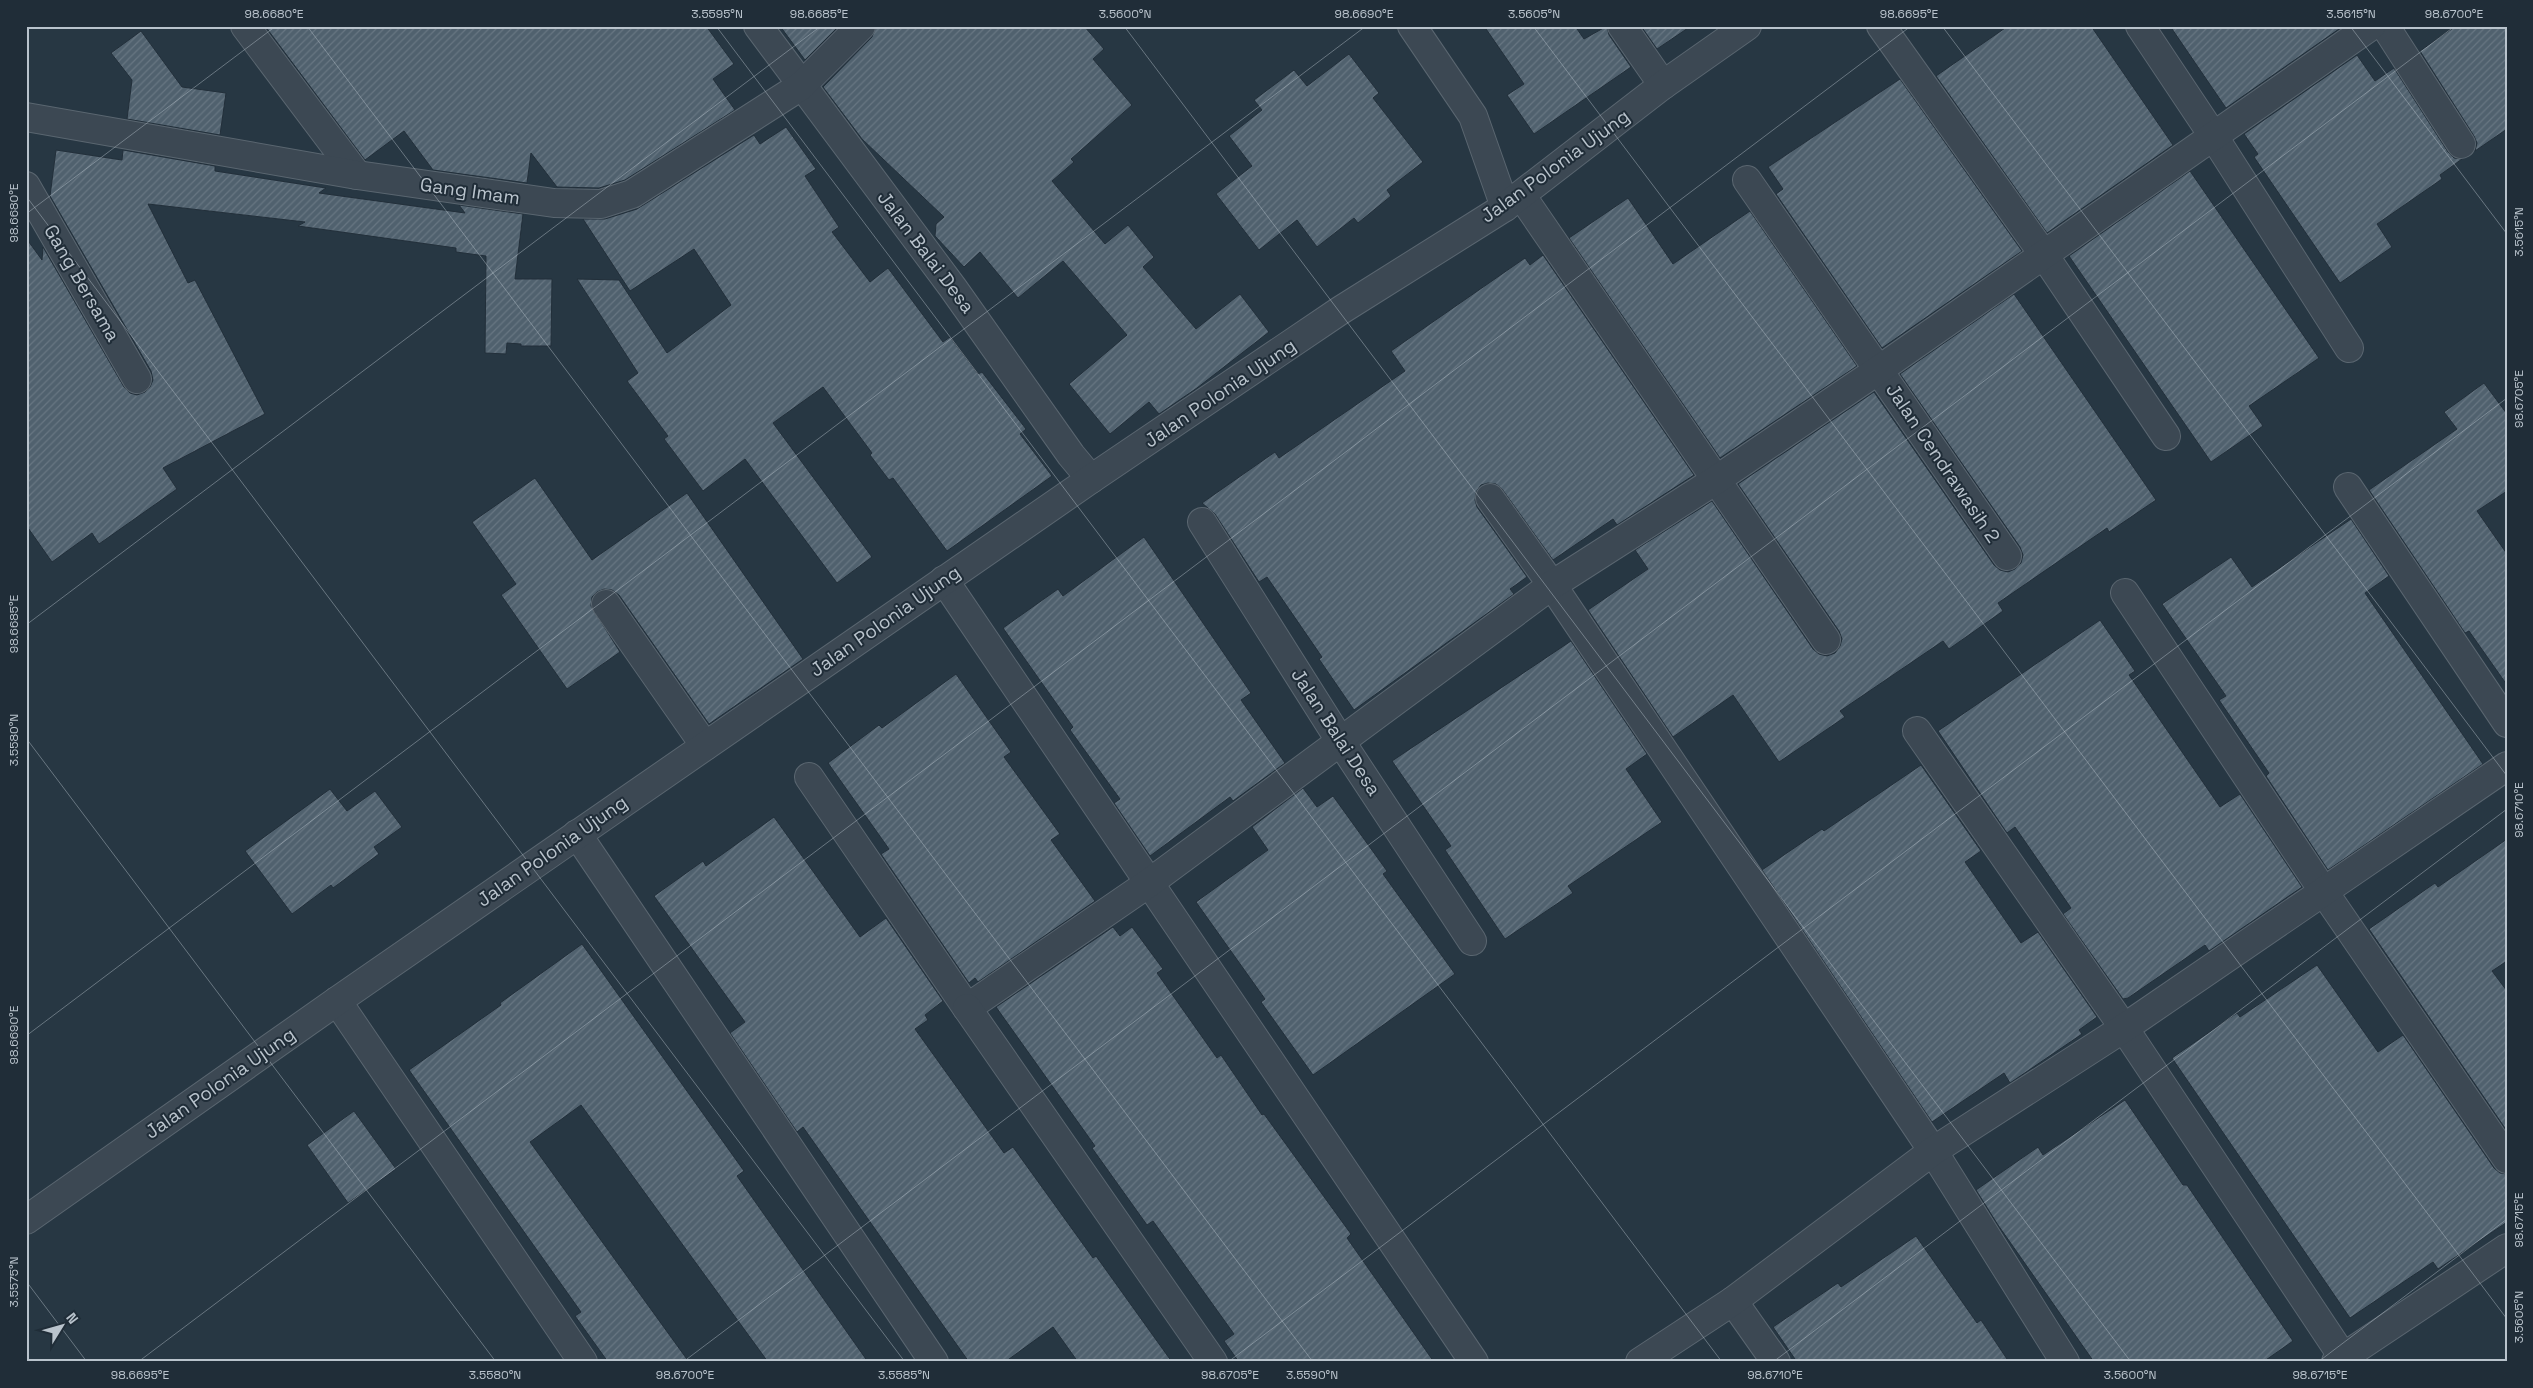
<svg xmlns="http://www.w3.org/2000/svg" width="2533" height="1388" viewBox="0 0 2533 1388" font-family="'Space Grotesk',sans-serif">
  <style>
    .building { fill: url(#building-hatch); stroke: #222f3a }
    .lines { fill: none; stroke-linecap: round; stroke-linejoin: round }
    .minor-casing { stroke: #5a6670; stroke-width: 30 }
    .minor { stroke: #3c4853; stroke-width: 28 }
    .ticks { fill: none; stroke: #b9c3cc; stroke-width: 1; stroke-opacity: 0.45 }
    .labels { text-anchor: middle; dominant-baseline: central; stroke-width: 4; stroke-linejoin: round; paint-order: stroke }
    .street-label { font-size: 19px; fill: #b9c3cc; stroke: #202d38 }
    .neatline { fill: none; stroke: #b9c3cc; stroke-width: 2 }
    .ticks-label { font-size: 12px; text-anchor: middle; fill: #b9c3cc }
  </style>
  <defs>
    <pattern id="building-hatch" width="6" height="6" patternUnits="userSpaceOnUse" patternTransform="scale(1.25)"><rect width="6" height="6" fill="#50616e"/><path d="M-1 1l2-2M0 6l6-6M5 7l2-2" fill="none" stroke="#677682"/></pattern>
  </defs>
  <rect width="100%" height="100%" fill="#273743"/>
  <g class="building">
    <path d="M 265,26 L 706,26 L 734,64 L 713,79 L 735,110 L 625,180 L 599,188 L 557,187 L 531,153 L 527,183 L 433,170 L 404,131 L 365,160 Z"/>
    <path d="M 780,26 L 839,26 L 805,60 Z"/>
    <path d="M 876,26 L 1084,26 L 1104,49 L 1093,59 L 1132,105 L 1071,159 L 1074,162 L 1052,181 L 1105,244 L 1128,225 L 1154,257 L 1143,267 L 1196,329 L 1240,294 L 1269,332 L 1197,388 L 1159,414 L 1149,402 L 1110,434 L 1069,384 L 1127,335 L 1063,261 L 1018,298 L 980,252 L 964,267 L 935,236 L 936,224 L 944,217 L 862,139 L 823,87 L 872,37 Z"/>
    <path d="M 1484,26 L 1575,26 L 1584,39 L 1607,26 L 1609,35 L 1631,67 L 1534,134 L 1507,95 L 1524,84 Z"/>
    <path d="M 1641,26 L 1691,26 L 1657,49 Z"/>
    <path d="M 2008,26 L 2091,26 L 2173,145 L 2047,233 L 1936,76 Z"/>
    <path d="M 2170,26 L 2337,26 L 2339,29 L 2226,108 Z"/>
    <path d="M 2456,26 L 2507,26 L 2507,129 L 2475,151 L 2477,143 L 2474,136 L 2420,51 Z"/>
    <path d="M 141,31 L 182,87 L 226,93 L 220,135 L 127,119 L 132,80 L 111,53 Z"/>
    <path d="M 1349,54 L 1379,93 L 1373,98 L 1423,162 L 1387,190 L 1391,196 L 1358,223 L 1354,218 L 1317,247 L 1297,220 L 1259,250 L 1216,194 L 1252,166 L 1229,136 L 1262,110 L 1254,100 L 1294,70 L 1307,86 Z"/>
    <path d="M 2357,55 L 2375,81 L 2394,68 L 2448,152 L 2454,158 L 2462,159 L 2440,175 L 2442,179 L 2377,224 L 2392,247 L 2340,283 L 2254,157 L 2258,154 L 2244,134 Z"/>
    <path d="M 1900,79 L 2022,251 L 1882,348 L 1776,194 L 1783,189 L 1768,167 Z"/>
    <path d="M 786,127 L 816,169 L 805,176 L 839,227 L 832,232 L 870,282 L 888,268 L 943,342 L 950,337 L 978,374 L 982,372 L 1026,429 L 1020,434 L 1052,476 L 947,551 L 893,478 L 889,480 L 870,455 L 872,453 L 823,387 L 773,423 L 872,557 L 837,583 L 745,459 L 703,491 L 664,439 L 668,436 L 627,381 L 638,373 L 577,279 L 619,280 L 667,353 L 731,305 L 694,249 L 630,291 L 583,219 L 605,219 L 637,209 L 754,135 L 760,144 Z"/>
    <path d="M 56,150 L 122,160 L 123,150 L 215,166 L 215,171 L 326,188 L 319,193 L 465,213 L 459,205 L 523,214 L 515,279 L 552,279 L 551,346 L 521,346 L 521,344 L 507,343 L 506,354 L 485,353 L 486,256 L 456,252 L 456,248 L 298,226 L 305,222 L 148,204 L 188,283 L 195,280 L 265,414 L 163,468 L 177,489 L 99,544 L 92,533 L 52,562 L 26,525 L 26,238 L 42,260 L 43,247 L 124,387 L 130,393 L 137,395 L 145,392 L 150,387 L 153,380 L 151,371 L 50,196 Z"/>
    <path d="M 2190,171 L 2319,358 L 2249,406 L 2263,426 L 2211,462 L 2069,256 Z"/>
    <path d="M 1628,198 L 1673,264 L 1750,211 L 1857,366 L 1720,458 L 1569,238 Z"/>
    <path d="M 1543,255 L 1694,475 L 1617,525 L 1613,519 L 1553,560 L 1502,489 L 1496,484 L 1488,483 L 1481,485 L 1476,492 L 1475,500 L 1477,507 L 1527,577 L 1510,589 L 1514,594 L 1354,710 L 1319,659 L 1322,657 L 1267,577 L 1259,582 L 1215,514 L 1202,503 L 1275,452 L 1279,458 L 1405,371 L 1391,351 L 1525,258 L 1530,265 Z"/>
    <path d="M 2014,294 L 2156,500 L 2109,532 L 2107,528 L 1998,603 L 2003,611 L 1949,649 L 1943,641 L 1840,711 L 1845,717 L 1779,762 L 1733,695 L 1673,737 L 1588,610 L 1648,569 L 1635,550 L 1712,501 L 1813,649 L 1819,654 L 1827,656 L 1835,653 L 1840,646 L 1842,639 L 1839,631 L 1738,484 L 1874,392 L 1994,565 L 2000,570 L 2008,572 L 2015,569 L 2021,563 L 2023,555 L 2020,547 L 1900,374 Z"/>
    <path d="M 2484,383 L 2507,414 L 2507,491 L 2477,511 L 2507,554 L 2507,685 L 2469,631 L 2465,633 L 2369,490 L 2457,429 L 2444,412 Z"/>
    <path d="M 535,478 L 592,560 L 687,493 L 803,659 L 709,724 L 619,595 L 612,590 L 604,589 L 597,592 L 592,597 L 591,606 L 620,652 L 567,689 L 501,595 L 516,584 L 472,522 Z"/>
    <path d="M 2351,519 L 2389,576 L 2365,593 L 2483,764 L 2328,870 L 2266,776 L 2269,773 L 2219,700 L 2226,696 L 2162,604 L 2231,557 L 2252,587 Z"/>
    <path d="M 1144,537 L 1251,693 L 1241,700 L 1285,763 L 1233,801 L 1230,797 L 1150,856 L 1114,803 L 1120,799 L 1070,730 L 1073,727 L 1003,628 L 1058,589 L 1063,596 Z"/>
    <path d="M 2100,620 L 2135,671 L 2129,675 L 2220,807 L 2240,794 L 2302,887 L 2209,951 L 2205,945 L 2128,998 L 2123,999 L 2063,914 L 2071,908 L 2015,827 L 2007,833 L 1938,731 Z"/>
    <path d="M 1571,641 L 1647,754 L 1626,769 L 1662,822 L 1568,886 L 1573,893 L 1505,939 L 1445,850 L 1451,846 L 1392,761 Z"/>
    <path d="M 956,674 L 1011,752 L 1004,757 L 1060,834 L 1051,840 L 1095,901 L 978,982 L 975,978 L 969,983 L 881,854 L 889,849 L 828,763 L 879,725 L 882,728 Z"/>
    <path d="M 1921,765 L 1981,851 L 1965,862 L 2021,943 L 2038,932 L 2097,1017 L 2079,1030 L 2082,1034 L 2010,1083 L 2004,1073 L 1932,1122 L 1762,870 L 1822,829 L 1824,831 Z"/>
    <path d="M 1303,788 L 1317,807 L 1333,796 L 1387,871 L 1383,874 L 1455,974 L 1313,1075 L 1261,1002 L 1265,999 L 1196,902 L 1268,850 L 1252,827 Z"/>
    <path d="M 330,789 L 347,811 L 375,791 L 402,827 L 374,847 L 379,854 L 333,888 L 331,885 L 292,914 L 245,851 Z"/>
    <path d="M 774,817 L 860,937 L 886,918 L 943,1001 L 925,1015 L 928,1020 L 915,1029 L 1004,1153 L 1013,1147 L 1093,1258 L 1096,1256 L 1172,1362 L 1078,1362 L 1053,1327 L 1005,1362 L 969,1362 L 803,1127 L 797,1132 L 730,1033 L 745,1022 L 654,896 L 703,861 L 706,866 Z"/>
    <path d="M 2507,839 L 2507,961 L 2492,971 L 2507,991 L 2507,1131 L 2369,929 L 2435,883 L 2438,887 Z"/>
    <path d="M 1113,927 L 1120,936 L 1132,927 L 1163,969 L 1157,973 L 1217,1058 L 1221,1055 L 1262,1115 L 1264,1114 L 1351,1234 L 1347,1238 L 1434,1362 L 1239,1362 L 1224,1341 L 1234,1334 L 1153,1221 L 1147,1225 L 1092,1148 L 1095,1146 L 996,1007 Z"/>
    <path d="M 582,944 L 744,1171 L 737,1176 L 868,1362 L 768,1362 L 581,1105 L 530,1142 L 689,1362 L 608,1362 L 575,1316 L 581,1312 L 409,1070 L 501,1005 L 500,1003 Z"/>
    <path d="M 2317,965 L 2378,1052 L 2403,1035 L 2494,1168 L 2500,1173 L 2507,1174 L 2507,1222 L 2438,1269 L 2433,1262 L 2350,1318 L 2172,1058 L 2237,1013 L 2240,1017 Z"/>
    <path d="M 2125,1100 L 2183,1185 L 2187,1185 L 2293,1341 L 2263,1362 L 2094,1362 L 1998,1225 L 1976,1190 L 2038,1147 L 2043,1155 Z"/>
    <path d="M 354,1111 L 396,1169 L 348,1203 L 307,1145 Z"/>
    <path d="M 1916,1236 L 1977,1323 L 1981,1320 L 2009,1362 L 1797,1362 L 1773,1327 L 1838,1283 L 1841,1287 Z"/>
  </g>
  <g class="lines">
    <g class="minor-casing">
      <g id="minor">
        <path d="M 245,26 L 357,175"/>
        <path d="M 758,26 L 953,288 L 1071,455 L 1091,479"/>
        <path d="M 1412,26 L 1473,116 L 1505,207"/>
        <path d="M 1622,26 L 1663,85"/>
        <path d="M 1881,26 L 2044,255 L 2166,436"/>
        <path d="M 2140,26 L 2214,137 L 2349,348"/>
        <path d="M 2385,26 L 2461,144"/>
        <path d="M 26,117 L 357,175 L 554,203 L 601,204 L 632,194 L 801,86 L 861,26"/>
        <path d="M 1747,180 L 2007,556"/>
        <path d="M 26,186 L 137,379"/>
        <path d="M 1521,195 L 1826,640"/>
        <path d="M 2348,487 L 2507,723"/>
        <path d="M 1490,498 L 1552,585 L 1933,1151 L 2065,1362"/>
        <path d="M 1202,522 L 1341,742 L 1472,941"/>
        <path d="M 944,580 L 1474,1362"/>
        <path d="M 2125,593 L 2324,892 L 2507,1159"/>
        <path d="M 606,604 L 705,746"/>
        <path d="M 1917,731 L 2124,1028 L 2343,1357"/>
        <path d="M 809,777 L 967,1008 L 1149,883 L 1552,585 L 1716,480 L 1880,369 L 2371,26"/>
        <path d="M 577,834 L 934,1362"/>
        <path d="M 337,1001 L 583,1362"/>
        <path d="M 967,1008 L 1213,1362"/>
        <path d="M 26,1220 L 337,1001 L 1091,479 L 1341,310 L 1505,207 L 1663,85 L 1747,26"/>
        <path d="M 1733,1301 L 1776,1362"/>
        <path d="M 1640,1362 L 1733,1301 L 1933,1151 L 2124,1028 L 2507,766"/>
        <path d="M 2336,1362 L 2507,1248"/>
      </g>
    </g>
    <use href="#minor" class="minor"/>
  </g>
  <path class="ticks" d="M 307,26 L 1313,1362M 716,26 L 1722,1362M 1124,26 L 2131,1362M 1533,26 L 2507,1319M 1942,26 L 2507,776M 2350,26 L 2507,234M 26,196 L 905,1362M 26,214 L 276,26M 26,625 L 821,26M 26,738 L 496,1362M 26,1036 L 1366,26M 26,1281 L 87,1362M 138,1362 L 1911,26M 683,1362 L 2455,26M 1228,1362 L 2507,398M 1773,1362 L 2507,809M 2318,1362 L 2507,1219"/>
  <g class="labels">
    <g class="street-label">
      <text transform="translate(1555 166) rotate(-36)">Jalan Polonia Ujung</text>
      <text transform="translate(470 191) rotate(8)">Gang Imam</text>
      <text transform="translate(926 252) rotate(53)">Jalan Balai Desa</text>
      <text transform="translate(82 283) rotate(60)">Gang Bersama</text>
      <text transform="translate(1220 393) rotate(-34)">Jalan Polonia Ujung</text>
      <text transform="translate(1943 463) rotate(56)">Jalan Cendrawasih 2</text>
      <text transform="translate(885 621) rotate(-35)">Jalan Polonia Ujung</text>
      <text transform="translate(1336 732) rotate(57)">Jalan Balai Desa</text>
      <text transform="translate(552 851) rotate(-35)">Jalan Polonia Ujung</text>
      <text transform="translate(220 1083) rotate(-35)">Jalan Polonia Ujung</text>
    </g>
  </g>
  <rect width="2533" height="1388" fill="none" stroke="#202d38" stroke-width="55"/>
  <g transform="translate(62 1326) rotate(53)" stroke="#202d38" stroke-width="4" paint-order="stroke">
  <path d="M0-4L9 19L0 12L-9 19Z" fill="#b9c3cc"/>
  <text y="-8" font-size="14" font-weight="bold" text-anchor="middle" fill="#b9c3cc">N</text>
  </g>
  <rect x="28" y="28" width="2478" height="1332" class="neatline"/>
  <g class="ticks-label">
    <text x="274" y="18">98.6680°E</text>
    <text x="717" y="18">3.5595°N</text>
    <text x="819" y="18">98.6685°E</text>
    <text x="1125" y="18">3.5600°N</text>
    <text x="1364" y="18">98.6690°E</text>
    <text x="1534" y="18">3.5605°N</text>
    <text x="1909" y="18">98.6695°E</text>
    <text x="2351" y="18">3.5615°N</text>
    <text x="2454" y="18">98.6700°E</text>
    <text transform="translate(14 213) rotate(-90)" y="4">98.6680°E</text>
    <text transform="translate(2519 232) rotate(-90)" y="4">3.5615°N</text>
    <text transform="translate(2519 399) rotate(-90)" y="4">98.6705°E</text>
    <text transform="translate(14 624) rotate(-90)" y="4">98.6685°E</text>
    <text transform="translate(14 740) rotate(-90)" y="4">3.5580°N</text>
    <text transform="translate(2519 810) rotate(-90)" y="4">98.6710°E</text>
    <text transform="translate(14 1035) rotate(-90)" y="4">98.6690°E</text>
    <text transform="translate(2519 1220) rotate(-90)" y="4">98.6715°E</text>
    <text transform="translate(14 1282) rotate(-90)" y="4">3.5575°N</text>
    <text transform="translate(2519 1317) rotate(-90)" y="4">3.5605°N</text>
    <text x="140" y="1379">98.6695°E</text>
    <text x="495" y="1379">3.5580°N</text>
    <text x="685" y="1379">98.6700°E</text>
    <text x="904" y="1379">3.5585°N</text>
    <text x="1230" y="1379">98.6705°E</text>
    <text x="1312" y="1379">3.5590°N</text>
    <text x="1775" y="1379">98.6710°E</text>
    <text x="2130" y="1379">3.5600°N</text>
    <text x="2320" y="1379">98.6715°E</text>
  </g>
</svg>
